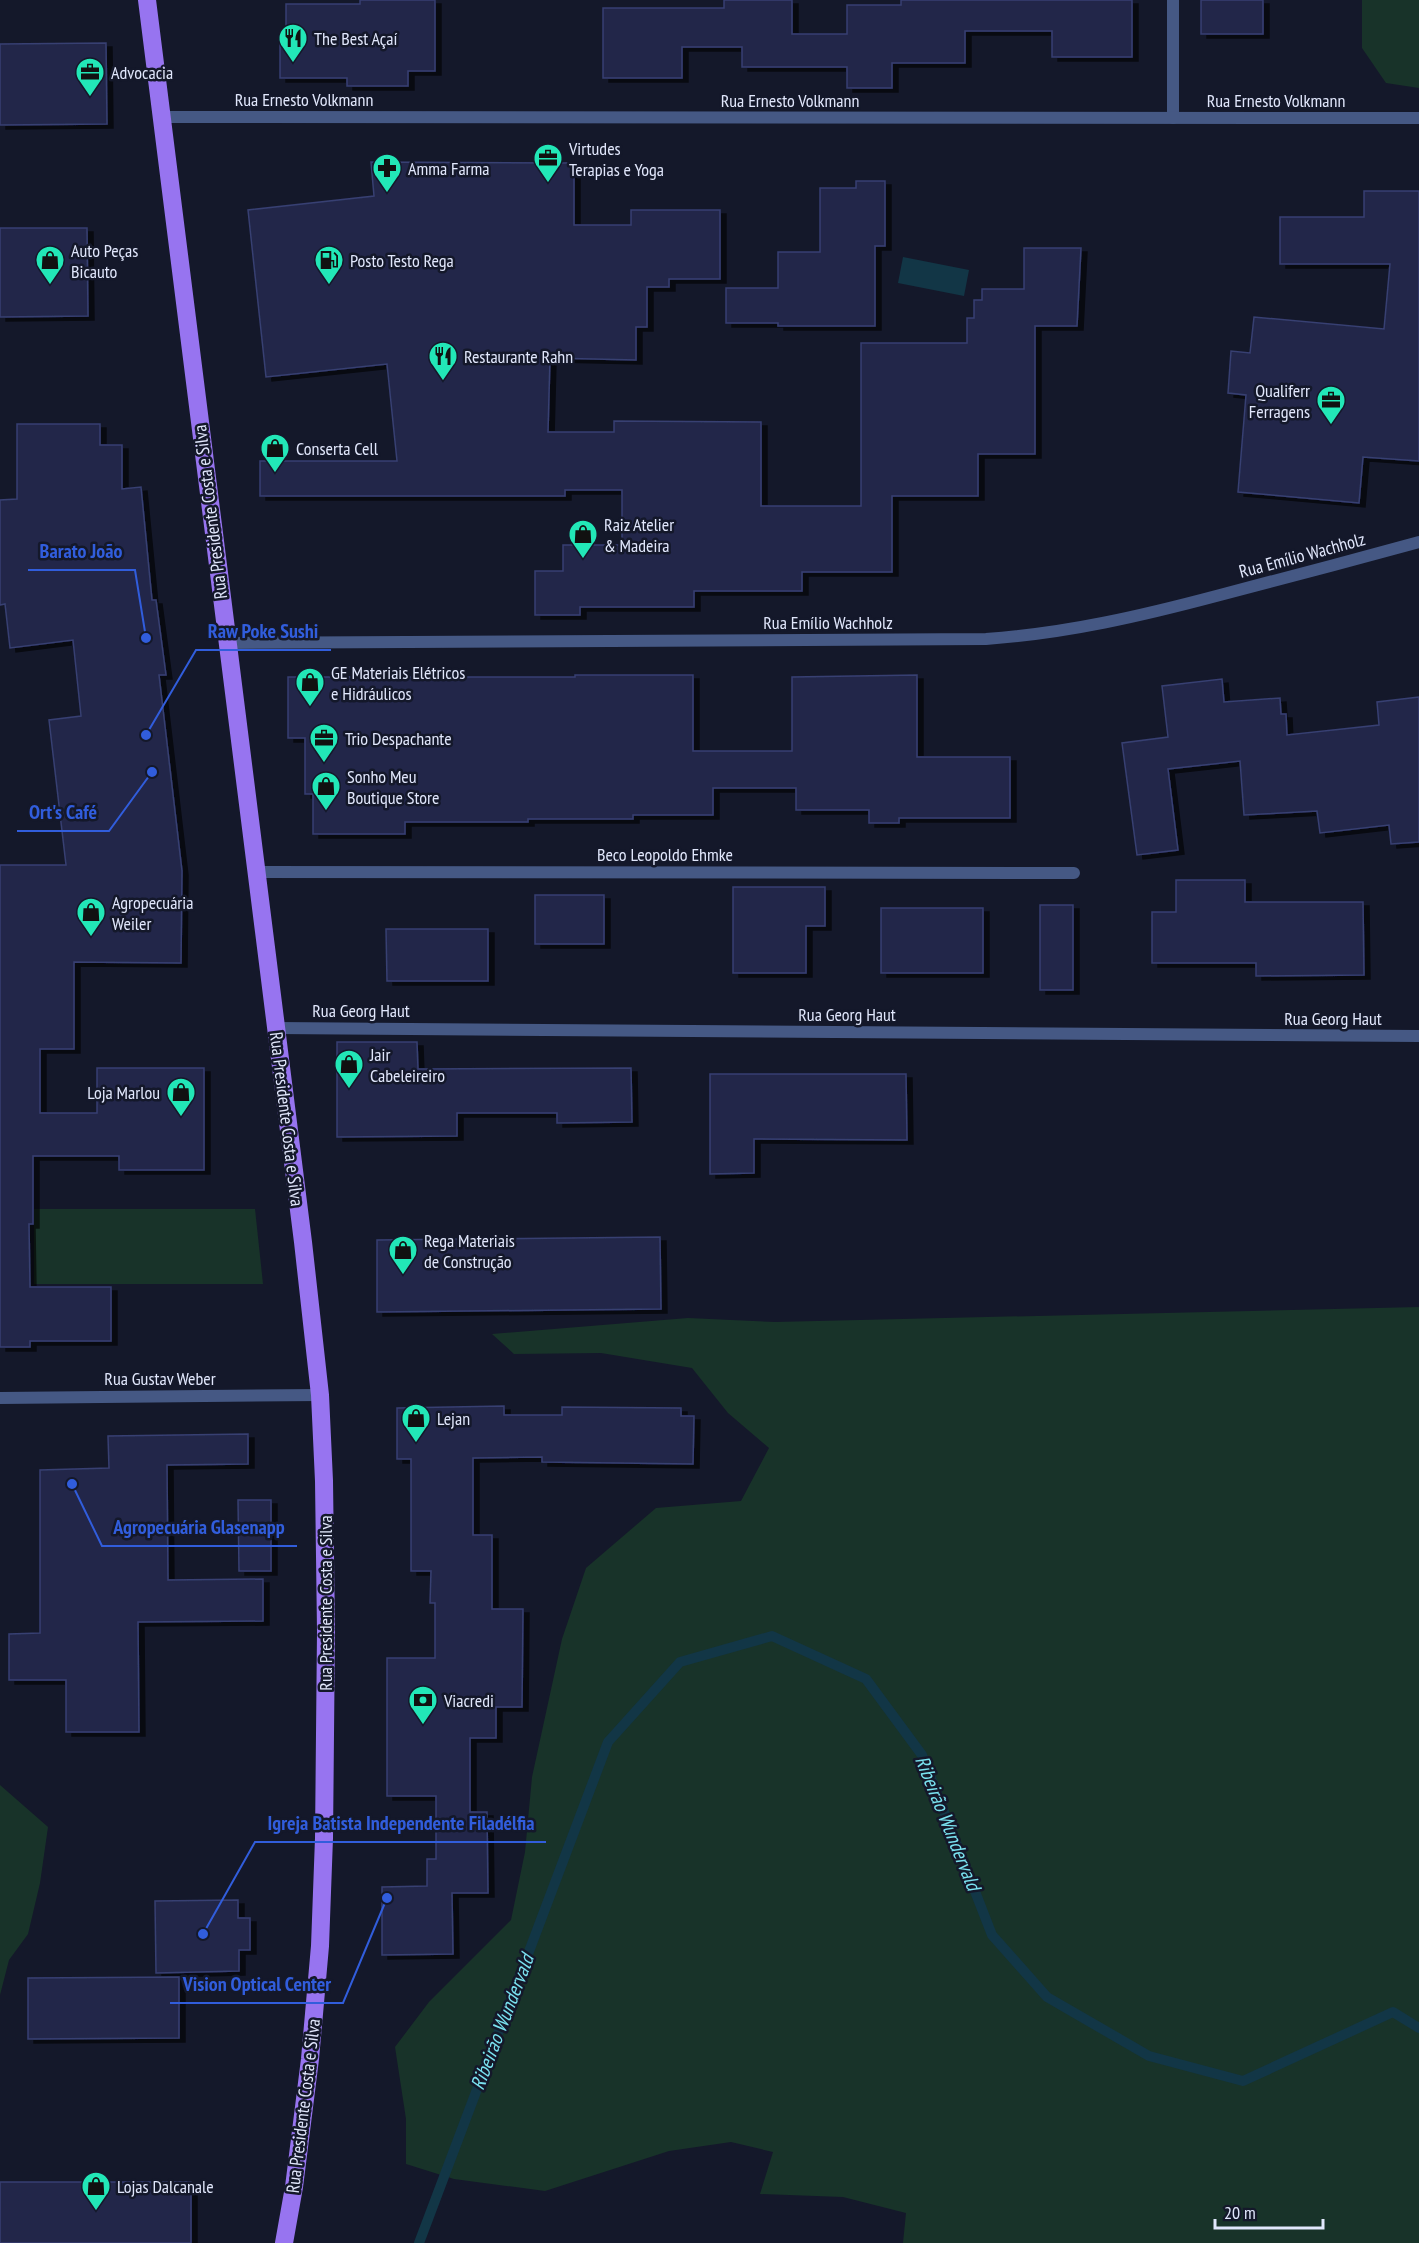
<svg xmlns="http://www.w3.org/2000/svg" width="1419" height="2243" viewBox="0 0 1419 2243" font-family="'PT Sans Narrow',sans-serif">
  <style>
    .green { fill: #183329 }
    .water { fill: #123646 }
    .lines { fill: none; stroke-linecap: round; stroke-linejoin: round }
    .stream { stroke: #123646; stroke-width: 10 }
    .building { fill: #222849; stroke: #373f72; stroke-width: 1.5; filter: url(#shadow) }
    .minor { stroke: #455884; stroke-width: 12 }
    .tertiary { stroke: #455884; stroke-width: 12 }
    .primary { stroke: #9774f0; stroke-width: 18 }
    .labels { text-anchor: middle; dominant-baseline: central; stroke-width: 5; stroke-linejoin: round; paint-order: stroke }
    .poi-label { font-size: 18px; fill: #e1e7fc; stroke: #14182a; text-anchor: start }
    .street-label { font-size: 18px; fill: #e1e7fc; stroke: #14182a }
    .water-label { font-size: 20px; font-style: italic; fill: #7ae2f0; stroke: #14182a }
    .leader { fill: none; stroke: #315ddc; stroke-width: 2 }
    .callout-dot { fill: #315ddc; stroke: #14182a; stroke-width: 2 }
    .callout-label { font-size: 20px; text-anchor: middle; font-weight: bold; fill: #315ddc; stroke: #14182a; stroke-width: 5; stroke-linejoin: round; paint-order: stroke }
  </style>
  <defs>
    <filter id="shadow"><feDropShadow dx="6" dy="4" stdDeviation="0" flood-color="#0009"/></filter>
  </defs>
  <rect width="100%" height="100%" fill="#14182a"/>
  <g class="green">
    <path d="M 1362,0 L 1419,0 L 1419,88 L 1386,83 L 1362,48 Z"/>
    <path d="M 34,1209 L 255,1209 L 263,1284 L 34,1284 Z"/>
    <path d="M 1419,1307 L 1419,2243 L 903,2243 L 906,2213 L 843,2197 L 760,2194 L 773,2152 L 731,2142 L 669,2151 L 545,2191 L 454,2179 L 406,2164 L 406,2119 L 395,2047 L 429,2002 L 511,1920 L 525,1852 L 532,1777 L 562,1639 L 586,1568 L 656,1508 L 741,1501 L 769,1448 L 728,1413 L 692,1368 L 601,1353 L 514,1354 L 492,1334 L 688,1318 L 775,1322 Z"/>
    <path d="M 0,1785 L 48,1827 L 40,1883 L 28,1934 L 9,1960 L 0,1995 Z"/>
  </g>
  <path class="water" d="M 903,257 L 969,270 L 964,296 L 898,283 Z"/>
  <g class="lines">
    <path class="stream" d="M 419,2243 L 608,1742 L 680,1662 L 772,1636 L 866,1679 L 922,1755 L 992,1935 L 1047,1997 L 1149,2056 L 1243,2081 L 1393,2012 L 1419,2028"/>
  </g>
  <g class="building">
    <path d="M 360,0 L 435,0 L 435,71 L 408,71 L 408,86 L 347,86 L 347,78 L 280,78 L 280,37 L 286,37 L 286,4 L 360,4 Z"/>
    <path d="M 724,0 L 792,0 L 792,34 L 847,34 L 847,5 L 901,5 L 901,0 L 1132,0 L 1132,57 L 1052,57 L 1052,31 L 965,31 L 965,63 L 892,63 L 892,88 L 847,88 L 847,67 L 742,67 L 742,47 L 682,47 L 682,78 L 603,78 L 603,8 L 724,8 Z"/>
    <rect x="1201" y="0" width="62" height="34"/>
    <path d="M 106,43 L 107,124 L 0,125 L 0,44 Z"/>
    <path d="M 371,162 L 574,163 L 574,225 L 631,225 L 631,210 L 720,210 L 720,279 L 669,279 L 669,287 L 647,287 L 647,327 L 636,327 L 636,360 L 550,358 L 548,432 L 614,432 L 614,421 L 761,422 L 761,506 L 861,506 L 861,343 L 967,343 L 967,318 L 974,318 L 974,300 L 982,300 L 982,289 L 1024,289 L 1024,248 L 1081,248 L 1077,326 L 1035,326 L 1035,454 L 978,454 L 978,496 L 892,496 L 892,572 L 802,572 L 802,591 L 694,591 L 694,607 L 580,607 L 580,615 L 535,615 L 535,571 L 563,571 L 563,545 L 622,545 L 622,490 L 565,490 L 565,496 L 260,496 L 260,461 L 397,461 L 387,364 L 266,377 L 248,210 L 374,196 Z"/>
    <path d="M 856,181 L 885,181 L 885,246 L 875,246 L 875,326 L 778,326 L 778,323 L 726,323 L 726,288 L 778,288 L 778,252 L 820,252 L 820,188 L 856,188 Z"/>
    <path d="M 1364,191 L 1419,191 L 1419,461 L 1363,457 L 1359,503 L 1238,492 L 1246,395 L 1228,393 L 1231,351 L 1250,353 L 1254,317 L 1384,329 L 1390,264 L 1280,264 L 1280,217 L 1364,217 Z"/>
    <path d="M 0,228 L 87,228 L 88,316 L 0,317 Z"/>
    <path d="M 17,424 L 100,424 L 100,445 L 122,445 L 122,489 L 141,487 L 152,600 L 156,600 L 166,675 L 159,675 L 182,871 L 181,963 L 74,962 L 74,1049 L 40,1049 L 40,1113 L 97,1113 L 97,1068 L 204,1068 L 204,1170 L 119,1170 L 119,1156 L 33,1156 L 33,1224 L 29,1224 L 30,1287 L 111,1287 L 111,1341 L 30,1341 L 30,1347 L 0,1347 L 0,865 L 66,865 L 49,720 L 81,716 L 73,640 L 10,648 L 5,604 L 0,605 L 0,500 L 17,499 Z"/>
    <path d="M 575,675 L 693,675 L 693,751 L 792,751 L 792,677 L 917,675 L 917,757 L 1010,757 L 1010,818 L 899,818 L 899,823 L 869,823 L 869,810 L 796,810 L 796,788 L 713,788 L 713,815 L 633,815 L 633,819 L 528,819 L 528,822 L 405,822 L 405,834 L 313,834 L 313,794 L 305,794 L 305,738 L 288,738 L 288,677 L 575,677 Z"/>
    <path d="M 1222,679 L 1224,702 L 1280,698 L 1281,714 L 1286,714 L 1287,735 L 1379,725 L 1377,702 L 1419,697 L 1419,842 L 1391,844 L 1389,825 L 1320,833 L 1317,811 L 1244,815 L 1240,761 L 1168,769 L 1178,850 L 1137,855 L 1122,743 L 1168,737 L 1162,686 Z"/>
    <path d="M 1176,880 L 1245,880 L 1245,902 L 1363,902 L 1364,975 L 1256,976 L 1256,963 L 1152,963 L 1152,912 L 1176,912 Z"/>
    <path d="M 733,887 L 825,887 L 825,926 L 806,926 L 806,973 L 733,973 Z"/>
    <rect x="535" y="895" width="69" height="49"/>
    <rect x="1040" y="905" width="33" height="85"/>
    <rect x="881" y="908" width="102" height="65"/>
    <path d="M 386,929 L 488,929 L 488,981 L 387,981 Z"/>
    <path d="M 337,1042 L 417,1042 L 418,1069 L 631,1068 L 632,1122 L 557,1123 L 557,1113 L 457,1113 L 457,1136 L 337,1137 Z"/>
    <path d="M 710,1074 L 906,1074 L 907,1140 L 754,1139 L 754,1173 L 710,1174 Z"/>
    <path d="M 660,1237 L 661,1309 L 377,1312 L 377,1240 Z"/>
    <path d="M 504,1406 L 504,1415 L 562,1415 L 562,1407 L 681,1408 L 681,1416 L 694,1416 L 693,1464 L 542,1462 L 542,1457 L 473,1458 L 473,1535 L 492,1535 L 492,1609 L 523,1609 L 522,1707 L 496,1707 L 496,1738 L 470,1738 L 470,1812 L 487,1812 L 488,1893 L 452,1893 L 453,1954 L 382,1955 L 382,1887 L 427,1886 L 427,1859 L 436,1859 L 436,1796 L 387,1796 L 387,1658 L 435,1658 L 435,1603 L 430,1603 L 431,1571 L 411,1571 L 411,1459 L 397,1459 L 397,1408 Z"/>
    <path d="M 248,1434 L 248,1464 L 167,1465 L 168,1580 L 263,1579 L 263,1621 L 138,1622 L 139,1732 L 66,1732 L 66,1680 L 9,1680 L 9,1634 L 40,1633 L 40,1470 L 109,1468 L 108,1436 Z"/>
    <path d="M 238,1500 L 271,1500 L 271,1571 L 239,1571 Z"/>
    <path d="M 238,1900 L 238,1918 L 250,1918 L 250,1950 L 239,1950 L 239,1971 L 156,1973 L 155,1901 Z"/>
    <path d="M 179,1977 L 179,2038 L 28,2039 L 28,1978 Z"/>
    <rect x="0" y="2182" width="191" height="61"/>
  </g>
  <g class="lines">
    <g class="minor">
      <path d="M 1173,0 L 1173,118"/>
      <path d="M 161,117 L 1419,118"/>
      <path d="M 226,643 L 986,639 C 1068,633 1141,616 1220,595 C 1286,578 1353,560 1419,542"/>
      <path d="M 255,872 L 1074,873"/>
      <path d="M 275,1028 L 1419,1036"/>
    </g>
    <path class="tertiary" d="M 0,1398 L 320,1395"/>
    <path class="primary" d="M 147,0 L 303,1242 L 320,1395 L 324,1481 L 326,1631 L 324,1838 L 320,1946 L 310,2059 L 294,2187 L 284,2243"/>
  </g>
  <defs>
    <g id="restaurant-pin" transform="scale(1.5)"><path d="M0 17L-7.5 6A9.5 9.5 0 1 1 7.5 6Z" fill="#22e7b7" stroke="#14182a"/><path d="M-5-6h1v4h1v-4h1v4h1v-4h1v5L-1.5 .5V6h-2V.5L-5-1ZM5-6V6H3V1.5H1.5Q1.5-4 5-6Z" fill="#111"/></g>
    <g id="office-pin" transform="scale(1.5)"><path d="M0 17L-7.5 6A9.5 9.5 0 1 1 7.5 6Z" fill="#22e7b7" stroke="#14182a"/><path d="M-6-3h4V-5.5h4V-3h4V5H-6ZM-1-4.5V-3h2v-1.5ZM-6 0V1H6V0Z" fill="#111"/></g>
    <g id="pharmacy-pin" transform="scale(1.5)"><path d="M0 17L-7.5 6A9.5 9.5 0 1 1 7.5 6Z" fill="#22e7b7" stroke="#14182a"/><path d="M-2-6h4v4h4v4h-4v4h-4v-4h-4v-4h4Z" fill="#111"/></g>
    <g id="shop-pin" transform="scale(1.5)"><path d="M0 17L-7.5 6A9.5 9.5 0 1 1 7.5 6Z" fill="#22e7b7" stroke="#14182a"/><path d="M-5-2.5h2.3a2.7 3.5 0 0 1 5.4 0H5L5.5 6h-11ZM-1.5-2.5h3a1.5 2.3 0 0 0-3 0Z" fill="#111"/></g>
    <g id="fuel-pin" transform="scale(1.5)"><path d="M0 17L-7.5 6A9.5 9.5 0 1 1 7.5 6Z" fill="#22e7b7" stroke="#14182a"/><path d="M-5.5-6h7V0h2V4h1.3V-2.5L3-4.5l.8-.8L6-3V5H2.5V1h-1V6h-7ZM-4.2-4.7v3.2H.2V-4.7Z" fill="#111"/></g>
    <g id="bank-pin" transform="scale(1.5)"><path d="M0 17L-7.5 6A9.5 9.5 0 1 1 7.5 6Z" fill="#22e7b7" stroke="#14182a"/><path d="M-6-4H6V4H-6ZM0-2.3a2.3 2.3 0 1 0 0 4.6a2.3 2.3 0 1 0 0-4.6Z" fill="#111"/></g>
  </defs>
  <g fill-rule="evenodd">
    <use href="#restaurant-pin" x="293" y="38"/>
    <use href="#office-pin" x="90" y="72"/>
    <use href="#office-pin" x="548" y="158"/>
    <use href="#pharmacy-pin" x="387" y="168"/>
    <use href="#shop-pin" x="50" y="260"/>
    <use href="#fuel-pin" x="329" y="260"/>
    <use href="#restaurant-pin" x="443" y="356"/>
    <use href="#office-pin" x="1331" y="400"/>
    <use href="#shop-pin" x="275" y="448"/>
    <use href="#shop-pin" x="583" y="534"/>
    <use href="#shop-pin" x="310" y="682"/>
    <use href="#office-pin" x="324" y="738"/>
    <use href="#shop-pin" x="326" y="786"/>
    <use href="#shop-pin" x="91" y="912"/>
    <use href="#shop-pin" x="349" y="1064"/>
    <use href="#shop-pin" x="181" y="1092"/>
    <use href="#shop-pin" x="403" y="1250"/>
    <use href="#shop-pin" x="416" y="1418"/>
    <use href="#bank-pin" x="423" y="1700"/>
    <use href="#shop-pin" x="96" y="2186"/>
  </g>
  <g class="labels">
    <g class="poi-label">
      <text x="314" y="38">The Best Açaí</text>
      <text x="111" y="72">Advocacia</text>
      <text x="569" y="148">Virtudes<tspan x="569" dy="21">Terapias e Yoga</tspan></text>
      <text x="408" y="168">Amma Farma</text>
      <text x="71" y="250">Auto Peças<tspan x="71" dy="21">Bicauto</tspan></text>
      <text x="350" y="260">Posto Testo Rega</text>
      <text x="464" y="356">Restaurante Rahn</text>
      <text x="1310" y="390" text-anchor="end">Qualiferr<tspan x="1310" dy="21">Ferragens</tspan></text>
      <text x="296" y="448">Conserta Cell</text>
      <text x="604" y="524">Raiz Atelier<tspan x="604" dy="21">&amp; Madeira</tspan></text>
      <text x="331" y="672">GE Materiais Elétricos<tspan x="331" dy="21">e Hidráulicos</tspan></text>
      <text x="345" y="738">Trio Despachante</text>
      <text x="347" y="776">Sonho Meu<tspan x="347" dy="21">Boutique Store</tspan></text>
      <text x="112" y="902">Agropecuária<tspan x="112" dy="21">Weiler</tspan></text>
      <text x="370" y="1054">Jair<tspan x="370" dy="21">Cabeleireiro</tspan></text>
      <text x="160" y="1092" text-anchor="end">Loja Marlou</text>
      <text x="424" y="1240">Rega Materiais<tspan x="424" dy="21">de Construção</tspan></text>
      <text x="437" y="1418">Lejan</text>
      <text x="444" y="1700">Viacredi</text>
      <text x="117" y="2186">Lojas Dalcanale</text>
    </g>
    <g class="street-label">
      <text x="304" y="99">Rua Ernesto Volkmann</text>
      <text x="790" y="100">Rua Ernesto Volkmann</text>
      <text x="1276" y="100">Rua Ernesto Volkmann</text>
      <text transform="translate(210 512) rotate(-97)">Rua Presidente Costa e Silva</text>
      <text transform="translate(1302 555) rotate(-15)">Rua Emílio Wachholz</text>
      <text x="828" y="622">Rua Emílio Wachholz</text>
      <text x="665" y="854">Beco Leopoldo Ehmke</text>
      <text x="361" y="1010">Rua Georg Haut</text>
      <text x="847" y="1014">Rua Georg Haut</text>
      <text x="1333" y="1018">Rua Georg Haut</text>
      <text transform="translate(287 1119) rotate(83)">Rua Presidente Costa e Silva</text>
      <text x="160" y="1378">Rua Gustav Weber</text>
      <text transform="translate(325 1603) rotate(-90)">Rua Presidente Costa e Silva</text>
      <text transform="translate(303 2106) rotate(-83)">Rua Presidente Costa e Silva</text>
    </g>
    <g class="water-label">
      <text transform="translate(948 1823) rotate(68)">Ribeirão Wundervald</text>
      <text transform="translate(502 2022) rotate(-69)">Ribeirão Wundervald</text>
    </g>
  </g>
  <path class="leader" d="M146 638L135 570H28M146 735L196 650H331M152 772L109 831H17M72 1484L102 1546H297M203 1934L255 1842H546M387 1898L343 2003H170"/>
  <g class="callout-dot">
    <circle cx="146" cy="638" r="6"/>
    <circle cx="146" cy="735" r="6"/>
    <circle cx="152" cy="772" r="6"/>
    <circle cx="72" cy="1484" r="6"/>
    <circle cx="203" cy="1934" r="6"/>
    <circle cx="387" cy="1898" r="6"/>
  </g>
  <g class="callout-label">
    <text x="81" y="558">Barato João</text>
    <text x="263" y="638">Raw Poke Sushi</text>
    <text x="63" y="819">Ort's Café</text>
    <text x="199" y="1534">Agropecuária Glasenapp</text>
    <text x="401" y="1830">Igreja Batista Independente Filadélfia</text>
    <text x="257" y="1991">Vision Optical Center</text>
  </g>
  <path d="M1215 2219v9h108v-9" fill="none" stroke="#e1e7fc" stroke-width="3"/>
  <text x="1224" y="2219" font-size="18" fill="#e1e7fc" stroke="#14182a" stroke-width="4.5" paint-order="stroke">20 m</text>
</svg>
